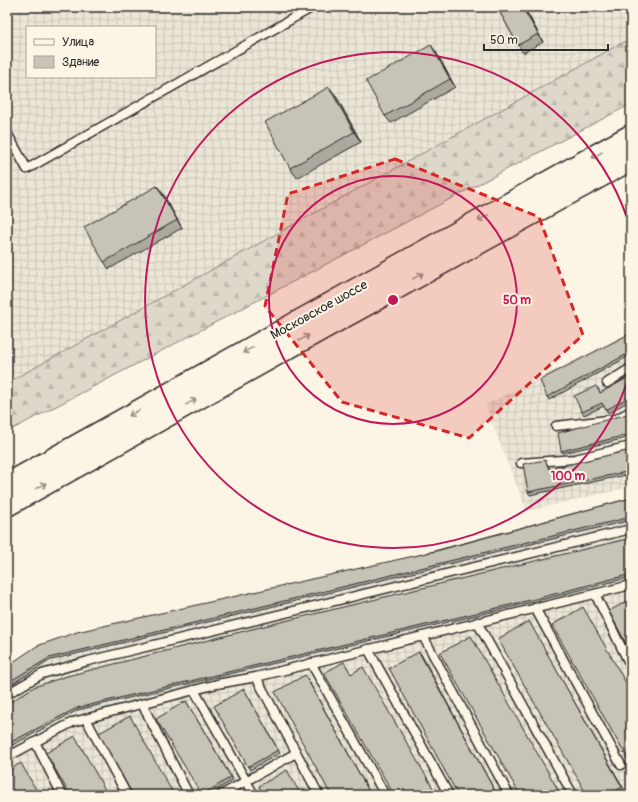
<svg xmlns="http://www.w3.org/2000/svg" width="638" height="802" viewBox="0 0 638 802" font-family="Pangolin,sans-serif">
  <style>
    .industrial { fill: url(#industrial-grid); fill-rule: evenodd }
    .forest { fill: url(#forest-firs); stroke: #84827a }
    .lines { fill: none; stroke-linecap: round; stroke-linejoin: round }
    .lane-casing { stroke: #2b2b2b; stroke-width: 11 }
    .primary-casing { stroke: #2b2b2b; stroke-width: 25 }
    .lane { stroke: #fcf5e5; stroke-width: 8 }
    .primary { stroke: #fcf5e5; stroke-width: 22 }
    .wall { fill: #aca89d; stroke: #2b2b2b }
    .shaded-wall { fill: #8c8880; stroke: #2b2b2b }
    .building { fill: #c8c3b7; stroke: #2b2b2b }
    .oneway { stroke: #949088 }
    .marked { fill: #d62828; fill-opacity: 0.2; stroke: #d62828; stroke-width: 3; stroke-dasharray: 8 5; stroke-linejoin: round }
    .ring { fill: none; stroke: #c2185b; stroke-width: 2 }
    .labels { text-anchor: middle; dominant-baseline: central; stroke-width: 4; stroke-linejoin: round; paint-order: stroke }
    .street-label { font-size: 13px; fill: #2b2b2b; stroke: #fcf5e5 }
    .centre { fill: #c2185b; stroke: #fcf5e5; stroke-width: 2 }
    .ring-label { font-size: 12px; text-anchor: middle; font-weight: bold; fill: #c2185b; stroke: #fcf5e5; stroke-width: 4; stroke-linejoin: round; paint-order: stroke }
  </style>
  <defs>
    <pattern id="industrial-grid" width="8" height="8" patternUnits="userSpaceOnUse"><rect width="8" height="8" fill="#ece6d7"/><path d="M0 4h8M4 0v8" fill="none" stroke="#cbc5b9"/></pattern>
    <pattern id="forest-firs" width="22" height="20" patternUnits="userSpaceOnUse"><rect width="22" height="20" fill="#ded8ca"/><path d="M5 1l3.5 6h-7zM16 11l3.5 6h-7z" fill="#bfbaae"/></pattern>
  </defs>
  <rect width="100%" height="100%" fill="#fcf5e5"/>
  <filter id="ink" filterUnits="userSpaceOnUse"><feTurbulence type="fractalNoise" baseFrequency=".025" numOctaves="2"/><feDisplacementMap in="SourceGraphic" scale="8" xChannelSelector="R" yChannelSelector="G"/><feConvolveMatrix kernelMatrix="1 2 1 2 8 2 1 2 1" color-interpolation-filters="sRGB"/></filter>
  <g filter="url(#ink)">
    <g class="industrial">
      <path d="M 7,7 L 631,7 L 631,38 L 7,383 ZM 27,27 L 155,27 L 155,77 L 27,77 Z"/>
      <path d="M 631,332 L 631,487 L 527,511 L 485,405 Z"/>
      <path d="M 631,501 L 631,788 L 619,795 L 7,795 L 7,669 Z"/>
    </g>
    <path class="forest" d="M 631,38 L 631,104 L 7,432 L 7,383 Z"/>
    <g class="lines">
      <g class="lane-casing">
        <g id="lane">
          <path d="M 7,133 L 27,169 L 313,7"/>
          <path d="M 607,383 L 631,368"/>
          <path d="M 556,426 L 616,419 L 631,411"/>
          <path d="M 521,463 L 575,459 L 631,446"/>
          <path d="M 595,594 L 631,667"/>
          <path d="M 535,608 L 621,765"/>
          <path d="M 477,622 L 573,795"/>
          <path d="M 423,636 L 509,795"/>
          <path d="M 368,649 L 449,795"/>
          <path d="M 311,663 L 385,795"/>
          <path d="M 256,677 L 319,795"/>
          <path d="M 194,690 L 254,795"/>
          <path d="M 7,694 L 42,674 L 88,661 L 631,529"/>
          <path d="M 142,704 L 189,795"/>
          <path d="M 86,719 L 127,795"/>
          <path d="M 35,742 L 62,795"/>
          <path d="M 7,757 L 73,722 L 217,684 L 256,677 L 631,585"/>
          <path d="M 221,795 L 296,753"/>
        </g>
      </g>
      <g class="primary-casing">
        <g id="primary">
          <path d="M 7,485 L 631,136"/>
          <path d="M 7,505 L 323,328 L 631,159"/>
        </g>
      </g>
      <use href="#lane" class="lane"/>
      <use href="#primary" class="primary"/>
    </g>
    <g class="wall">
      <path d="M 497,7 L 524,7 L 543,42 L 523,53 L 518,45 Z"/>
      <path d="M 436,52 L 455,87 L 391,123 L 385,116 Z"/>
      <path d="M 329,87 L 336,96 L 361,142 L 297,178 L 290,168 Z"/>
      <path d="M 157,186 L 163,194 L 182,228 L 109,269 L 104,262 Z"/>
      <path d="M 631,333 L 631,355 L 549,400 L 547,397 Z"/>
      <path d="M 631,376 L 631,400 L 608,413 L 604,406 L 584,415 L 582,412 L 598,388 L 600,393 Z"/>
      <path d="M 631,413 L 631,437 L 563,453 L 561,451 Z"/>
      <path d="M 631,450 L 631,474 L 530,495 L 528,492 L 545,460 L 550,469 Z"/>
      <path d="M 631,498 L 631,520 L 51,660 L 7,687 L 7,666 Z"/>
      <path d="M 631,538 L 631,577 L 541,600 L 78,710 L 7,748 L 7,704 Z"/>
      <path d="M 530,624 L 624,789 L 614,795 L 587,795 Z"/>
      <path d="M 244,689 L 280,753 L 250,770 L 248,767 Z"/>
      <path d="M 186,701 L 233,780 L 208,795 L 202,795 Z"/>
    </g>
    <g class="shaded-wall">
      <path d="M 522,7 L 524,7 L 543,42 L 538,34 Z"/>
      <path d="M 431,45 L 436,52 L 455,87 L 450,79 Z"/>
      <path d="M 329,87 L 336,96 L 361,142 L 354,132 Z"/>
      <path d="M 157,186 L 163,194 L 182,228 L 177,220 Z"/>
      <path d="M 419,652 L 421,654 L 497,795 Z"/>
      <path d="M 305,675 L 307,678 L 371,795 Z"/>
    </g>
    <g class="building">
      <path d="M 497,7 L 522,7 L 538,34 L 518,45 Z"/>
      <path d="M 431,45 L 450,79 L 385,116 L 366,81 Z"/>
      <path d="M 329,87 L 354,132 L 290,168 L 265,122 Z"/>
      <path d="M 157,186 L 177,220 L 104,262 L 84,227 Z"/>
      <path d="M 631,333 L 631,352 L 547,397 L 540,380 Z"/>
      <path d="M 631,376 L 631,396 L 606,410 L 602,403 L 582,412 L 574,396 L 596,386 L 600,393 Z"/>
      <path d="M 631,413 L 631,434 L 561,451 L 558,433 Z"/>
      <path d="M 631,450 L 631,471 L 528,492 L 523,464 L 545,460 L 549,469 Z"/>
      <path d="M 631,498 L 631,517 L 49,658 L 7,683 L 7,666 L 37,646 L 77,632 L 436,551 Z"/>
      <path d="M 631,538 L 631,574 L 539,598 L 77,708 L 7,744 L 7,704 L 34,687 L 67,676 L 260,627 Z"/>
      <path d="M 631,599 L 631,653 L 609,611 Z"/>
      <path d="M 583,607 L 631,692 L 631,765 L 552,625 Z"/>
      <path d="M 529,621 L 622,787 L 608,795 L 587,795 L 498,639 Z"/>
      <path d="M 471,636 L 561,795 L 520,795 L 440,653 Z"/>
      <path d="M 419,652 L 497,795 L 458,795 L 389,668 Z"/>
      <path d="M 344,662 L 351,674 L 363,667 L 437,795 L 394,795 L 324,673 Z"/>
      <path d="M 305,675 L 371,795 L 331,795 L 275,692 Z"/>
      <path d="M 244,689 L 278,750 L 248,767 L 214,706 Z"/>
      <path d="M 186,701 L 231,777 L 202,795 L 156,719 Z"/>
      <path d="M 130,716 L 174,795 L 133,795 L 99,733 Z"/>
      <path d="M 75,736 L 108,795 L 70,795 L 46,753 Z"/>
      <path d="M 21,763 L 39,795 L 7,795 L 7,771 Z"/>
      <path d="M 287,770 L 301,795 L 263,795 L 259,786 Z"/>
    </g>
    <defs><path id="oneway-shaft" d="M-6 0H5M1.5-3L5.5 0L1.5 3" fill="none" stroke-width="1.6" stroke-linecap="round" stroke-linejoin="round"/></defs>
    <g class="oneway">
      <use href="#oneway-shaft" transform="translate(597 155) rotate(151)"/>
      <use href="#oneway-shaft" transform="translate(483 218) rotate(151)"/>
      <use href="#oneway-shaft" transform="translate(418 276) rotate(-29)"/>
      <use href="#oneway-shaft" transform="translate(304 338) rotate(-29)"/>
      <use href="#oneway-shaft" transform="translate(248 350) rotate(151)"/>
      <use href="#oneway-shaft" transform="translate(191 402) rotate(-29)"/>
      <use href="#oneway-shaft" transform="translate(134 413) rotate(151)"/>
      <use href="#oneway-shaft" transform="translate(41 486) rotate(-29)"/>
    </g>
  </g>
  <path class="marked" d="M 395,159 L 539,217 L 583,335 L 469,438 L 342,402 L 265,306 L 288,194 Z"/>
  <g class="ring">
    <circle cx="393" cy="300" r="124"/>
    <path d="M631 370A248 248 0 1 1 631 230"/>
  </g>
  <g class="labels">
    <g class="street-label">
      <text transform="translate(319 310) rotate(-29)">Московское шоссе</text>
    </g>
  </g>
  <circle cx="393" cy="300" r="6" class="centre"/>
  <g class="ring-label">
    <text x="517" y="304">50 m</text>
    <text x="568" y="480">100 m</text>
  </g>
  <rect width="638" height="802" fill="none" stroke="#fcf5e5" stroke-width="24"/>
  <rect x="12" y="12" width="614" height="778" fill="none" stroke="#2b2b2b" stroke-width="1.5" filter="url(#ink)"/>
  <rect x="26" y="26" width="130" height="52" fill="#fcf5e5" stroke="#a8a49b"/>
  <rect x="34" y="39" width="20" height="6" fill="#fcf5e5" stroke="#a8a49b"/>
  <text x="62" y="46" font-size="12" fill="#2b2b2b">Улица</text>
  <rect x="34" y="56" width="20" height="12" fill="#c8c3b7" stroke="#a8a49b"/>
  <text x="62" y="66" font-size="12" fill="#2b2b2b">Здание</text>
  <path d="M484 44v6h124v-6" fill="none" stroke="#2b2b2b" stroke-width="2"/>
  <text x="490" y="44" font-size="12" fill="#2b2b2b" stroke="#fcf5e5" stroke-width="3" paint-order="stroke">50 m</text>
</svg>
